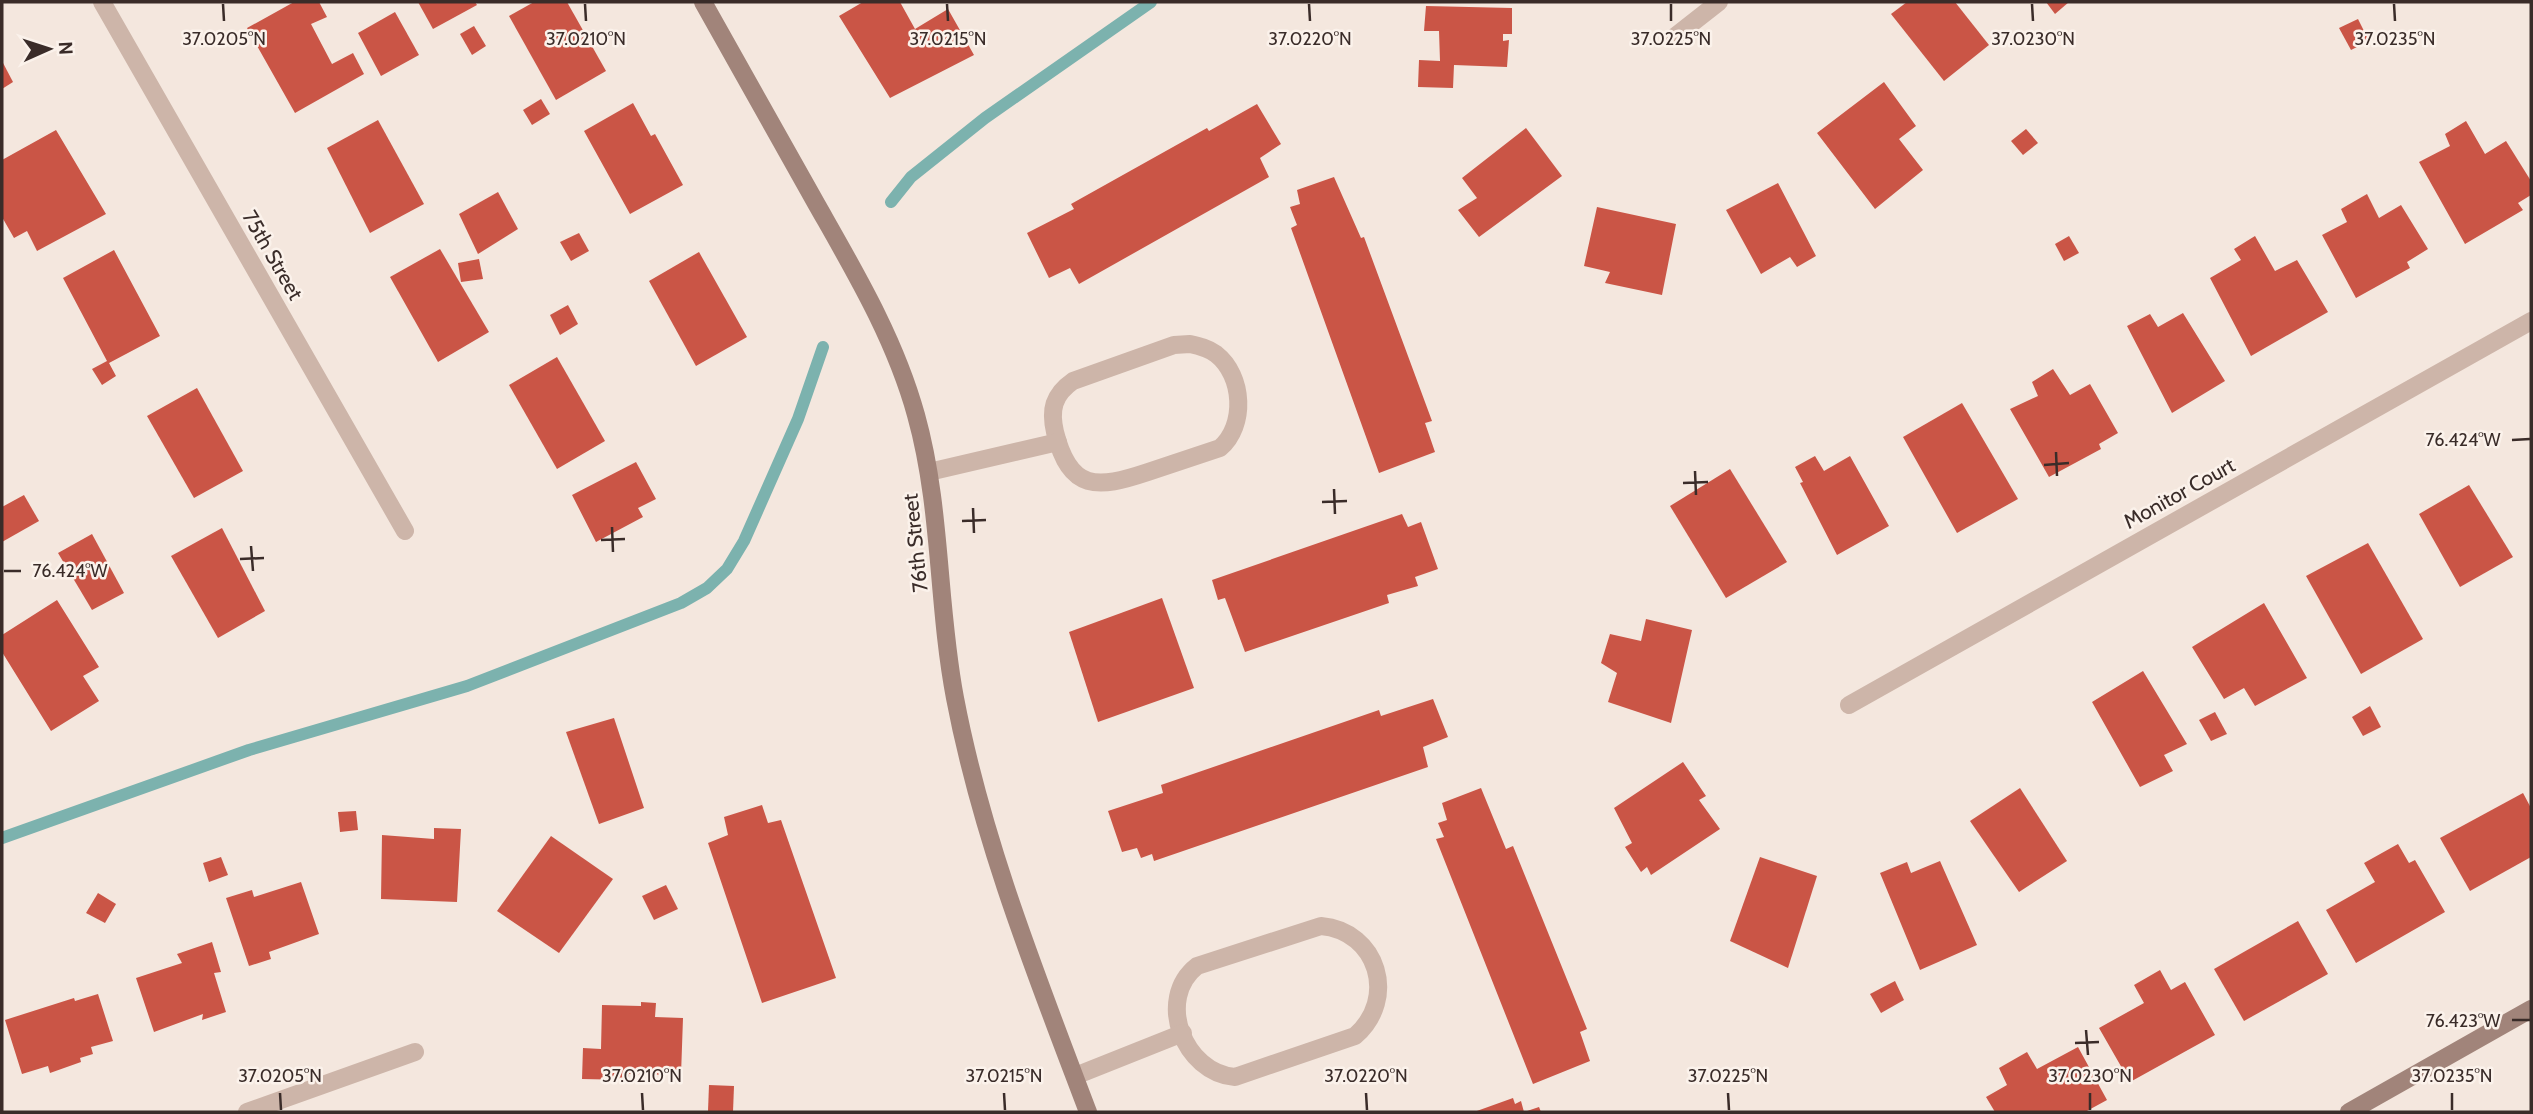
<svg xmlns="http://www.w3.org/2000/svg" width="2533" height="1114" viewBox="0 0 2533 1114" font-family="Cabin,sans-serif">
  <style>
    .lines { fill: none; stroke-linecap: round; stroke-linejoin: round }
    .stream { stroke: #7cb2ae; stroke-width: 12 }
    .building { fill: #ca5546 }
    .street { stroke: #cdb5a9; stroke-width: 18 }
    .secondary { stroke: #a1847a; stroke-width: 18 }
    .ticks { fill: none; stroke: #3a2c29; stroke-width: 2.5 }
    .labels { text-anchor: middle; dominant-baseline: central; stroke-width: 5; stroke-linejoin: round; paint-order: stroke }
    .street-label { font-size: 21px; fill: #3a2c29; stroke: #fbf2eb }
    .ticks-label { font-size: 18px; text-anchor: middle; fill: #3a2c29; stroke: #fbf2eb; stroke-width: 5; stroke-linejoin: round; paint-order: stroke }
  </style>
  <rect width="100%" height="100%" fill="#f4e7de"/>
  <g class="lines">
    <g class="stream">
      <path d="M 891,202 L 911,177 L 985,118 L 1151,2"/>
      <path d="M 2,838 L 249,750 L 467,686 L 681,603 L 707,588 L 727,569 L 744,541 L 798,419 L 823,347"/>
    </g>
  </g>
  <g class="building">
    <path d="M 294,2 L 319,2 L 327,17 L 311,24 L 332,64 L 353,53 L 364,74 L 295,113 L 247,28 Z"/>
    <path d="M 418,2 L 475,2 L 477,5 L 433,29 Z"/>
    <path d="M 534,2 L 567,2 L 606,71 L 556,100 L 509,16 Z"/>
    <path d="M 863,2 L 900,2 L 915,29 L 948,9 L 974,55 L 890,98 L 839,16 Z"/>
    <path d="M 1907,2 L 1955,2 L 1989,45 L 1944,81 L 1891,14 Z"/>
    <path d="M 2046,2 L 2069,2 L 2055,14 Z"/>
    <path d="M 1426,6 L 1512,8 L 1512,34 L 1503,34 L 1503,41 L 1509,40 L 1507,67 L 1454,65 L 1453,88 L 1418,87 L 1419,60 L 1440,61 L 1439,31 L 1424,31 Z"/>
    <path d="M 395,12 L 419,55 L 381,76 L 358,33 Z"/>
    <path d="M 2358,19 L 2369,41 L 2351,50 L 2339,28 Z"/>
    <path d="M 474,26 L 486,46 L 472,55 L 460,34 Z"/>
    <path d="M 2,61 L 13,82 L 2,89 Z"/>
    <path d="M 1884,82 L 1916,126 L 1899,139 L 1923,170 L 1875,209 L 1817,133 Z"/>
    <path d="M 541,99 L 550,114 L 532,125 L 523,110 Z"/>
    <path d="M 633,103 L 651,136 L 655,134 L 683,185 L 630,214 L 584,131 Z"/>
    <path d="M 1257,104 L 1281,144 L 1260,158 L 1269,177 L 1079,284 L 1070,268 L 1049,278 L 1027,233 L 1074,209 L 1071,204 L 1207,128 L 1209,131 Z"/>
    <path d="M 378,120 L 424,204 L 370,233 L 327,148 Z"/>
    <path d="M 2466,121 L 2485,154 L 2506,141 L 2531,181 L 2531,195 L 2518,203 L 2523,210 L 2465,244 L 2419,162 L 2450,146 L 2445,134 Z"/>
    <path d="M 1526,128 L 1562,176 L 1479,237 L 1458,210 L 1477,198 L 1462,178 Z"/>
    <path d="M 2026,129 L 2038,143 L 2023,155 L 2011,141 Z"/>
    <path d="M 56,130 L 106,214 L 37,251 L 27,231 L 14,238 L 2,217 L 2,160 Z"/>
    <path d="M 1334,177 L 1361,238 L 1364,237 L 1432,421 L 1425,423 L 1435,452 L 1379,473 L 1291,228 L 1297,225 L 1290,207 L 1300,204 L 1297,190 Z"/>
    <path d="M 1778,183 L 1816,256 L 1797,267 L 1790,257 L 1761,274 L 1726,210 Z"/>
    <path d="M 498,192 L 518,229 L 478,254 L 459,214 Z"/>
    <path d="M 2367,194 L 2379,218 L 2401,205 L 2428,249 L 2407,262 L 2410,268 L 2356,298 L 2322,235 L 2347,222 L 2341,209 Z"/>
    <path d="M 1597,207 L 1676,224 L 1662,295 L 1605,283 L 1610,272 L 1584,266 Z"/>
    <path d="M 579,233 L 589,251 L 571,261 L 560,242 Z"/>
    <path d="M 2069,236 L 2079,253 L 2064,261 L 2055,244 Z"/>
    <path d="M 2255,236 L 2275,271 L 2297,260 L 2328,312 L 2251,356 L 2210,278 L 2241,260 L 2234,249 Z"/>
    <path d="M 440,249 L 489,332 L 438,362 L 390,277 Z"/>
    <path d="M 114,250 L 160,336 L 109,363 L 116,376 L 102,385 L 92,369 L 107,361 L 63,278 Z"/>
    <path d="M 699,252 L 747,337 L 696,366 L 649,281 Z"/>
    <path d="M 479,259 L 483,279 L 461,282 L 458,263 Z"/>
    <path d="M 568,305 L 578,324 L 560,335 L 550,315 Z"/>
    <path d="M 2183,313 L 2225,381 L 2172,413 L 2127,326 L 2150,314 L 2158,327 Z"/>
    <path d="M 557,357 L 605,441 L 557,469 L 509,385 Z"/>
    <path d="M 2053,369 L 2070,395 L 2090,384 L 2118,433 L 2099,444 L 2101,449 L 2049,477 L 2010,409 L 2038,396 L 2032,382 Z"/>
    <path d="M 197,388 L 243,471 L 194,498 L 147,416 Z"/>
    <path d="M 1962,403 L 2018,499 L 1957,533 L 1903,437 Z"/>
    <path d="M 1815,456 L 1824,471 L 1850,456 L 1889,526 L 1837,555 L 1800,483 L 1803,482 L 1795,467 Z"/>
    <path d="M 636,462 L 656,499 L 638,508 L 643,517 L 596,542 L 572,495 Z"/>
    <path d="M 1730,469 L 1787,562 L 1726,598 L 1670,506 Z"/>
    <path d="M 2469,485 L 2513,557 L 2460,587 L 2419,514 Z"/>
    <path d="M 24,495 L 39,521 L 2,542 L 2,507 Z"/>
    <path d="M 1402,514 L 1408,527 L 1421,522 L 1438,569 L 1415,577 L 1418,586 L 1387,595 L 1389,603 L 1245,652 L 1225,598 L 1218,600 L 1212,580 Z"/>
    <path d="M 222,528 L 265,611 L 218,638 L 171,556 Z"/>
    <path d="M 92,534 L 124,593 L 92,610 L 58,553 Z"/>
    <path d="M 2368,543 L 2423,639 L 2361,674 L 2306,576 Z"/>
    <path d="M 1162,598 L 1194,688 L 1098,722 L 1069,632 Z"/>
    <path d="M 57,600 L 99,667 L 83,676 L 99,701 L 51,731 L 2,652 L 2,635 Z"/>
    <path d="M 2264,603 L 2307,678 L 2255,706 L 2244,688 L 2224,699 L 2192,647 Z"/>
    <path d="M 1646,619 L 1692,630 L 1671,723 L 1608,702 L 1617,673 L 1601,663 L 1610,634 L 1641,641 Z"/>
    <path d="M 2143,671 L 2187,744 L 2164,755 L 2173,771 L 2140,787 L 2092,702 Z"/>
    <path d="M 1433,699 L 1448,737 L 1423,747 L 1428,767 L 1154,861 L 1152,854 L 1141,858 L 1137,848 L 1122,852 L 1108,811 L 1163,793 L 1161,785 L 1379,710 L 1381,716 Z"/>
    <path d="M 2370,706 L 2381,727 L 2363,736 L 2352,717 Z"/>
    <path d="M 2215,712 L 2227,734 L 2211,741 L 2199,720 Z"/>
    <path d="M 614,718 L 644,808 L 599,824 L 566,732 Z"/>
    <path d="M 1683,762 L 1706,796 L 1699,800 L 1720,829 L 1651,875 L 1647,867 L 1641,872 L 1625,847 L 1632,843 L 1614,808 Z"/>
    <path d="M 1481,788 L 1506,849 L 1513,846 L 1587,1029 L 1580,1032 L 1590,1061 L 1533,1084 L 1436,839 L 1444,837 L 1438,823 L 1447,820 L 1442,803 Z"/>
    <path d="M 2020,788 L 2067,861 L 2019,892 L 1970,821 Z"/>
    <path d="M 2523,793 L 2531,808 L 2531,857 L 2470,891 L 2440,838 Z"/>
    <path d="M 762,805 L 768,823 L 781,820 L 836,978 L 762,1003 L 708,843 L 728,835 L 724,817 Z"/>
    <path d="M 356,811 L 358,830 L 340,832 L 338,812 Z"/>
    <path d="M 434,828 L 461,829 L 457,902 L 381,899 L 382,835 L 434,839 Z"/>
    <path d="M 551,836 L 613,879 L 559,953 L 497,911 Z"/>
    <path d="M 2398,844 L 2409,863 L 2415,860 L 2445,912 L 2356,963 L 2326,910 L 2375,882 L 2364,863 Z"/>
    <path d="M 221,857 L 228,875 L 209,882 L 203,863 Z"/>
    <path d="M 1760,857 L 1817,876 L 1788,968 L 1730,941 Z"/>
    <path d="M 1940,861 L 1977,945 L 1920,970 L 1880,873 L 1907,862 L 1911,873 Z"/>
    <path d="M 301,882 L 319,934 L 269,952 L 271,959 L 249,966 L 226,898 L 252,890 L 254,897 Z"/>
    <path d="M 666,885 L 678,909 L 654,920 L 642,896 Z"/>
    <path d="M 98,893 L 116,904 L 105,923 L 86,913 Z"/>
    <path d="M 2298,921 L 2328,974 L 2244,1021 L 2214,969 Z"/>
    <path d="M 212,942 L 221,972 L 214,973 L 226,1012 L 202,1020 L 203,1014 L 154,1032 L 136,978 L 182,963 L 177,954 Z"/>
    <path d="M 2160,970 L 2171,990 L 2185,982 L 2215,1035 L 2130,1082 L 2099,1028 L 2144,1003 L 2134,985 Z"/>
    <path d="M 1895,981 L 1904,1000 L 1881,1013 L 1870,994 Z"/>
    <path d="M 98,994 L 113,1041 L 91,1047 L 93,1054 L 80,1058 L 81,1062 L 50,1073 L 48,1066 L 22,1074 L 5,1020 L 74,998 L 75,1001 Z"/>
    <path d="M 641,1002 L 656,1003 L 655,1017 L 683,1018 L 681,1075 L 629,1074 L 629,1080 L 582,1079 L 583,1048 L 601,1049 L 602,1005 L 641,1006 Z"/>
    <path d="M 2078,1047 L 2107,1100 L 2085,1112 L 1995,1112 L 1986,1097 L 2007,1085 L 1999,1068 L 2027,1052 L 2037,1069 Z"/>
    <path d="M 709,1085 L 734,1086 L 733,1112 L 708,1111 Z"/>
    <path d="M 1513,1098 L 1515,1104 L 1521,1101 L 1524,1112 L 1539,1107 L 1541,1112 L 1474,1112 Z"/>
  </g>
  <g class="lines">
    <g class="street">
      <path d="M 102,2 L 405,531"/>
      <path d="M 1673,38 L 1719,2"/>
      <path d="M 1190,344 C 1199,346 1208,348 1216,354 C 1244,376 1246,426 1220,448 C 1196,456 1172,464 1148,472 C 1097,489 1070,492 1055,432 C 1050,410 1053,395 1073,381 L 1174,345 Z"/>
      <path d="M 929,472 L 1058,442"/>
      <path d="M 1849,705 L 2531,321"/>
      <path d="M 1321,926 C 1378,931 1398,999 1355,1036 L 1235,1077 C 1184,1073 1155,999 1197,966 Z"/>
      <path d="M 1075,1076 L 1183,1033"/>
      <path d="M 247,1112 L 415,1052"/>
    </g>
    <g class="secondary">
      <path d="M 703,2 C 741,69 779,137 817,205 C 855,272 895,339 916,415 C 942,508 937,604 955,698 C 982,840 1037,977 1088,1112"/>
      <path d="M 2349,1112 L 2531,1009"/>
    </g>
  </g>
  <path class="ticks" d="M 223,4 L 224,21M 585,4 L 586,21M 947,4 L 948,21M 1309,4 L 1310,21M 1671,4 L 1671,21M 2032,4 L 2033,21M 2394,4 L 2395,21M 2512,440 L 2530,439M 2056,452 L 2057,476M 2044,465 L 2069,463M 1695,471 L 1696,495M 1683,483 L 1708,482M 1334,489 L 1335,514M 1322,502 L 1347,501M 973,508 L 974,533M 962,521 L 986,520M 612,527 L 613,552M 601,540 L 625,539M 251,546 L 253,571M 240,559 L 264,558M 4,571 L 21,571M 2512,1020 L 2530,1020M 2086,1030 L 2088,1055M 2075,1043 L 2099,1042M 280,1093 L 281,1110M 642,1093 L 643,1110M 1004,1093 L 1005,1110M 1366,1093 L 1367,1110M 1728,1093 L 1729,1110M 2090,1093 L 2090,1110M 2452,1093 L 2452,1110"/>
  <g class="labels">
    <g class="street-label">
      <text transform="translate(273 255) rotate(60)">75th Street</text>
      <text transform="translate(2179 493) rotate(-29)">Monitor Court</text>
      <text transform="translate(915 543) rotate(-96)">76th Street</text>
    </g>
  </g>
  <g class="ticks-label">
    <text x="224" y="45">37.0205°N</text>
    <text x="586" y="45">37.0210°N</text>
    <text x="948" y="45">37.0215°N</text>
    <text x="1310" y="45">37.0220°N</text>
    <text x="1671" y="45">37.0225°N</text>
    <text x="2033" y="45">37.0230°N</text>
    <text x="2395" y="45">37.0235°N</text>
    <text x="2463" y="446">76.424°W</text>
    <text x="70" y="577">76.424°W</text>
    <text x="2463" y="1027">76.423°W</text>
    <text x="280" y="1082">37.0205°N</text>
    <text x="642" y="1082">37.0210°N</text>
    <text x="1004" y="1082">37.0215°N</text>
    <text x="1366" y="1082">37.0220°N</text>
    <text x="1728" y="1082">37.0225°N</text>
    <text x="2090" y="1082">37.0230°N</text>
    <text x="2452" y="1082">37.0235°N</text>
  </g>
  <rect width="2533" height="1114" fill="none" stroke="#3a2c29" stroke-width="7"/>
  <g transform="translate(49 49) rotate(87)" stroke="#fbf2eb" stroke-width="5" paint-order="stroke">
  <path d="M0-5L12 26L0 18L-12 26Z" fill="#3a2c29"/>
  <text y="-10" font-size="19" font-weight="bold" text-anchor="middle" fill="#3a2c29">N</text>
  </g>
</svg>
